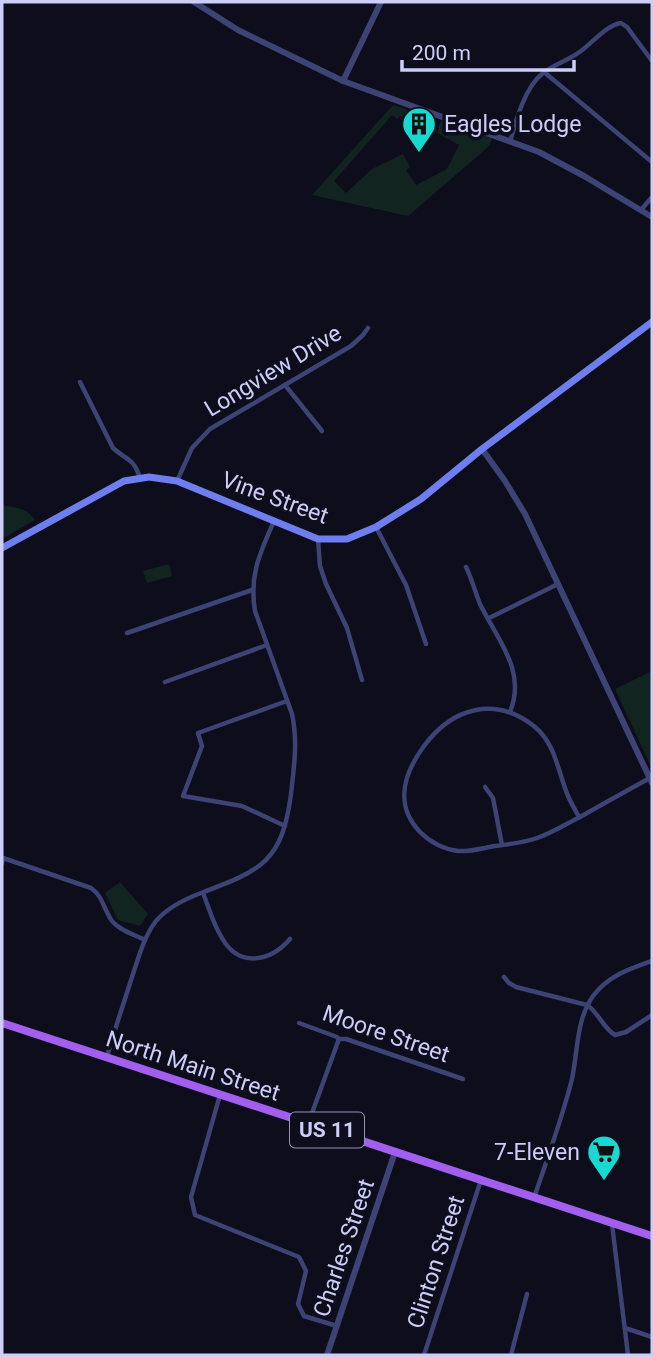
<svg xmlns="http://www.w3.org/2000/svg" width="654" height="1357" viewBox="0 0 654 1357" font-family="Roboto,sans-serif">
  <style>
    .green { fill: #112420 }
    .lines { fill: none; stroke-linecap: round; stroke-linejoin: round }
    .minor { stroke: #3d4374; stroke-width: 4.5 }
    .tertiary { stroke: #3d4374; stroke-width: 6 }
    .secondary { stroke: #6e7eef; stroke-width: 7 }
    .primary { stroke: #a25fed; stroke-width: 8 }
    .labels { text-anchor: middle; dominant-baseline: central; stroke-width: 7; stroke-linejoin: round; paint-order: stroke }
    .shield { fill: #0d0d1b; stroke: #9394b6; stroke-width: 2 }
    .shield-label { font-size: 21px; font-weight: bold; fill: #cccef9 }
    .poi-label { font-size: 23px; fill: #cccef9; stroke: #0d0d1b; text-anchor: start }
    .street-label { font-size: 23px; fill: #cccef9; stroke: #0d0d1b }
  </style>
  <rect width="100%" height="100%" fill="#0d0d1b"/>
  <g class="green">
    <path d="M 393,105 L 430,117 L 426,131 L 413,126 L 414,121 L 400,116 L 397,119 L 392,115 L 334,181 L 346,193 L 372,169 L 403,154 L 410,167 L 406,170 L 416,185 L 447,169 L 459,145 L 437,133 L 441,120 L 492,136 L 490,145 L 480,154 L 408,216 L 312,195 Z"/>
    <path d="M 2,505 C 16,508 26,507 35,520 L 2,539 Z"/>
    <path d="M 169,564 L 172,576 L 147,583 L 143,571 Z"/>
    <path d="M 652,671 L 652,769 L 615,689 Z"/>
    <path d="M 120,882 L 148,914 L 140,926 L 118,920 L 105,893 Z"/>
  </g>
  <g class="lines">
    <g class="minor">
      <path d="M 544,72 L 652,162"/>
      <path d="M 510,142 C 516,120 525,87 543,73 C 555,64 569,60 581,51 C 593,42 607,25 621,23 L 627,27 L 652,61"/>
      <path d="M 641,210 L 652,197"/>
      <path d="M 80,382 L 113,448 C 127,461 133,457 140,478"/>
      <path d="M 285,385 L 322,431"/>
      <path d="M 177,481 L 192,448 L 210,429 L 351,346 L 363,335 L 368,328"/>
      <path d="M 376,527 L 406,585 L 426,644"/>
      <path d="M 318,539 L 320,566 L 326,584 L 347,628 L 362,680"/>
      <path d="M 466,567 C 472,579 475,592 480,604 C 497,639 527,671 510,712"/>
      <path d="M 489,618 L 558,584"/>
      <path d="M 127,633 L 252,590"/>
      <path d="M 165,682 L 267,645"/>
      <path d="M 485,787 L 493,798 L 502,845"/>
      <path d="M 579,817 C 574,808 568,798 565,788 C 557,766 554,743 535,727 C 495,695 452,708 424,746 C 404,773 394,805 420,832 C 431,843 443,849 458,851 C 470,852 483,848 495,846 C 509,844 523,843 537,838 C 552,833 566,824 580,817 C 603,804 626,791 650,778"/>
      <path d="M 285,826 L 242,806 L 183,796 L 202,746 L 198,733 L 287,701"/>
      <path d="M 2,863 L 3,858 L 91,888 C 102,896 103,906 110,918 C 116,929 133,934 145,940"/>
      <path d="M 203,893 C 209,908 213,924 222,938 C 239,968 270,962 290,939"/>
      <path d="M 504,977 L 509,983 L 516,987 L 587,1005 C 599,1013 603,1028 615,1035 L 626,1032 L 652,1015"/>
      <path d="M 299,1023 L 337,1037 L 339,1039 L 346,1039 L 463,1079"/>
      <path d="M 107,1057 C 114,1031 123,1006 131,980 C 138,960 143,938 156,921 C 168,907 185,899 201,893 C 262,870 282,862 291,794 C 294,767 298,742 292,714 L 255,611 C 249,575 260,553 274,521"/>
      <path d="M 220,1095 L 191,1197 L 195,1215 L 299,1257 L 306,1271 L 298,1304 L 304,1316 L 337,1326"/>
      <path d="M 308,1124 L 339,1039"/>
      <path d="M 534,1198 C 547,1159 562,1119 572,1079 C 578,1051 576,1020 593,996 C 608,976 629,969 652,961"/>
      <path d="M 612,1224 L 628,1355"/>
      <path d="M 625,1328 L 652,1337"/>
      <path d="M 424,1355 L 481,1180"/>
      <path d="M 511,1355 L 527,1294"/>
    </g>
    <g class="tertiary">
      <path d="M 194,2 L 238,30 L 343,81 L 539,152 L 584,176 L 652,217"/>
      <path d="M 343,81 L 381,2"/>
      <path d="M 482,449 L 505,481 L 525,514 L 652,783"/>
      <path d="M 327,1355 L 395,1152"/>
    </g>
    <path class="secondary" d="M 2,548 L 124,481 L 149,477 L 177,481 L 318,539 L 347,539 L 376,527 L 421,499 L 482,449 L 652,322"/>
    <path class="primary" d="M 2,1023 L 652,1236"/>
  </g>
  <defs>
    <g id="building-pin" transform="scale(1.75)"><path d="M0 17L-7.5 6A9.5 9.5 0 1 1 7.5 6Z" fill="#18d9cf" stroke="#0d0d1b"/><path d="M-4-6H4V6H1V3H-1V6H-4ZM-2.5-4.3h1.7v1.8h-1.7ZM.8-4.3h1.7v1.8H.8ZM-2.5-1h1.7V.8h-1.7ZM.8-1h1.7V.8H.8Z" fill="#111"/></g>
    <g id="supermarket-pin" transform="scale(1.75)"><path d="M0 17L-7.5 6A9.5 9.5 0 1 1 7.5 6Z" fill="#18d9cf" stroke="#0d0d1b"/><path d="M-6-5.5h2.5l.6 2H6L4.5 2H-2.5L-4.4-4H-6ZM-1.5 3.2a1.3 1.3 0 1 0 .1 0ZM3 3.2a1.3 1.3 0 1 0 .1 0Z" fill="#111"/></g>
  </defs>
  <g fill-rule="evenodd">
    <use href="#building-pin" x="419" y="124"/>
    <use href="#supermarket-pin" x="604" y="1152"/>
  </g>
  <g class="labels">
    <rect class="shield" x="290" y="1112.5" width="74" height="35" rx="5"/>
    <g class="shield-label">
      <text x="327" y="1130">US 11</text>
    </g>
    <g class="poi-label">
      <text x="444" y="124">Eagles Lodge</text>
      <text x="580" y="1152" text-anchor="end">7-Eleven</text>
    </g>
    <g class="street-label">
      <text transform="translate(273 371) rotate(-31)">Longview Drive</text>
      <text transform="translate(275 498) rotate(20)">Vine Street</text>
      <text transform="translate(386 1034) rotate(19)">Moore Street</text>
      <text transform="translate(193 1066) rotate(18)">North Main Street</text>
      <text transform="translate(344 1248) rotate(-71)">Charles Street</text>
      <text transform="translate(436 1262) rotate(-72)">Clinton Street</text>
    </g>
  </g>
  <rect width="654" height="1357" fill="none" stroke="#cccef9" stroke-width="7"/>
  <path d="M402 60v10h172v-10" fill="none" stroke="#cccef9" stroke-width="3.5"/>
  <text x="412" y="60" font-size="21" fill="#cccef9" stroke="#0d0d1b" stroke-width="5" paint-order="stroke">200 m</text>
</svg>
